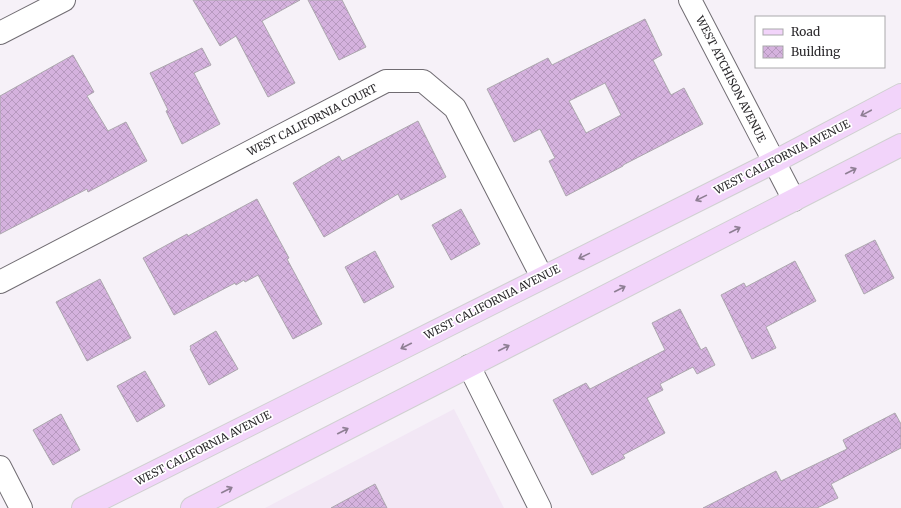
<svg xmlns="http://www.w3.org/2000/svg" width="901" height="508" viewBox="0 0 901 508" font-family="Merriweather,serif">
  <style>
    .built { fill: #f2e7f5 }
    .building { fill: url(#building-cross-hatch); stroke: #aca7ae; fill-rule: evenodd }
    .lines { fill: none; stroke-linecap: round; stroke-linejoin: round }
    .minor-casing { stroke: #706c72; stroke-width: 24 }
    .major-casing { stroke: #d0d0d1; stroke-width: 24 }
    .minor { stroke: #fff; stroke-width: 22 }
    .major { stroke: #f2d4fa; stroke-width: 22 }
    .oneway { stroke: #8e7e93 }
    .labels { text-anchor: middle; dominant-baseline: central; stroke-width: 3.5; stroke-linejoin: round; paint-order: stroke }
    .street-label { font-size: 11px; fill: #2b292c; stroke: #fff }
  </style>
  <defs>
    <pattern id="building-cross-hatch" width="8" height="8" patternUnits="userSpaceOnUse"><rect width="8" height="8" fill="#d5b2de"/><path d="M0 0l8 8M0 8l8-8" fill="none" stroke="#b799bf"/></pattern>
  </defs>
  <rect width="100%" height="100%" fill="#f6f1f8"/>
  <path class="built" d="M 454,409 L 504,508 L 265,508 Z"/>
  <g class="building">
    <path d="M 193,0 L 300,0 L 262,21 L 295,83 L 268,97 L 236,36 L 220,46 Z"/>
    <path d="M 308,0 L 342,0 L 366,47 L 339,60 Z"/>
    <path d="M 645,19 L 662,55 L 653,60 L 671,95 L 684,88 L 703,124 L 623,165 L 623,166 L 566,196 L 549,161 L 555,158 L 540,129 L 514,142 L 487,89 L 548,58 L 552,65 ZM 605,83 L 621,115 L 586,133 L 569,101 Z"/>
    <path d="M 202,48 L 211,65 L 194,73 L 220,124 L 182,144 L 166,111 L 168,110 L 150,73 Z"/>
    <path d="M 73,55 L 94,92 L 87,96 L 108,131 L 126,122 L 147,161 L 88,192 L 87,189 L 0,234 L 0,96 Z"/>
    <path d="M 418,121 L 446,177 L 401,200 L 398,194 L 324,237 L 293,183 L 339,156 L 342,161 Z"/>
    <path d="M 257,199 L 289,258 L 287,259 L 322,324 L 293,339 L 258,275 L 245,282 L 244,280 L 236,285 L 235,283 L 174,315 L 143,258 L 187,234 L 188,236 Z"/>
    <path d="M 461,209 L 480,244 L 451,260 L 432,225 Z"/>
    <path d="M 875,240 L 894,278 L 864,294 L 845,255 Z"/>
    <path d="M 375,251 L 394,287 L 364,303 L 345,267 Z"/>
    <path d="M 795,261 L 816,301 L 766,327 L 776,348 L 752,359 L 721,295 L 744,283 L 746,287 Z"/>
    <path d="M 100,279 L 131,338 L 87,361 L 56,302 Z"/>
    <path d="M 680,309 L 701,350 L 706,347 L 715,365 L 697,374 L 693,367 L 660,384 L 663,390 L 647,398 L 665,433 L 623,455 L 625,458 L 592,475 L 553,400 L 586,383 L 590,389 L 665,350 L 652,323 Z"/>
    <path d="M 216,331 L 238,369 L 209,385 L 190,349 L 191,348 L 190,346 Z"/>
    <path d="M 145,371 L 165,406 L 137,422 L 117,386 Z"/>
    <path d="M 895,413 L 901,424 L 901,448 L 831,484 L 838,498 L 817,508 L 703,508 L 776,471 L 781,481 L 847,449 L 843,440 Z"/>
    <path d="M 61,414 L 80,450 L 53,465 L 33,430 Z"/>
    <path d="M 375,484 L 387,508 L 331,508 Z"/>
  </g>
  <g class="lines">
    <g class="minor-casing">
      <g id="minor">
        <path d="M 690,0 L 794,200"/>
        <path d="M 0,33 L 64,0"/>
        <path d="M 0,282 L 386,81 L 423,81 L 455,108 L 542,277"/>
        <path d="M 469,366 L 540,508"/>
        <path d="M 0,467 L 21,508"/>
      </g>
    </g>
    <g class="major-casing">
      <g id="major">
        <path d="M 83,508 L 774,162 L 901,95"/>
        <path d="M 192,508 L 901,145"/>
      </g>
    </g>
    <use href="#minor" class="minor"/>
    <use href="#major" class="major"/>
  </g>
  <defs><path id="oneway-shaft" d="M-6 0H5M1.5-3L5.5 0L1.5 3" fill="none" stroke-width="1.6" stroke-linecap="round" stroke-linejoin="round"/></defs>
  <g class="oneway">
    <use href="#oneway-shaft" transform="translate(866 113) rotate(152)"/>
    <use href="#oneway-shaft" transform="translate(851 171) rotate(-27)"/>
    <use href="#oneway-shaft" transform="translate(701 198) rotate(154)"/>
    <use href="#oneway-shaft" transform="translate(735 230) rotate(-27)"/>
    <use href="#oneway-shaft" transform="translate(584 256) rotate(154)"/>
    <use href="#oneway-shaft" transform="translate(620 289) rotate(-27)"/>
    <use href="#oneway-shaft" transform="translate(406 346) rotate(153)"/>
    <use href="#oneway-shaft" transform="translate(504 348) rotate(-27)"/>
    <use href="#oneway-shaft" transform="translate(343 431) rotate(-27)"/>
    <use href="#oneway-shaft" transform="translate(227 490) rotate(-27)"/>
  </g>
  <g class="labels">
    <g class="street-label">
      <text transform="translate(731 79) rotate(63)">WEST ATCHISON AVENUE</text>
      <text transform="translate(312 120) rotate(-27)">WEST CALIFORNIA COURT</text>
      <text transform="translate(782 157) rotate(-27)">WEST CALIFORNIA AVENUE</text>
      <text transform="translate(492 302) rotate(-27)">WEST CALIFORNIA AVENUE</text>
      <text transform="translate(203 448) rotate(-27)">WEST CALIFORNIA AVENUE</text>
    </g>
  </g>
  <rect x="755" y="16" width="130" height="52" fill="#ffffff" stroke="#aaa9ab"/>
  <rect x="763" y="29" width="20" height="6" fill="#f2d4fa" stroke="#aaa9ab"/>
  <text x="791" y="36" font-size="12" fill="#2b292c">Road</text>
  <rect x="763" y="46" width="20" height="12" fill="url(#building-cross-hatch)" stroke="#aaa9ab"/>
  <text x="791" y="56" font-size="12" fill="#2b292c">Building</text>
</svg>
